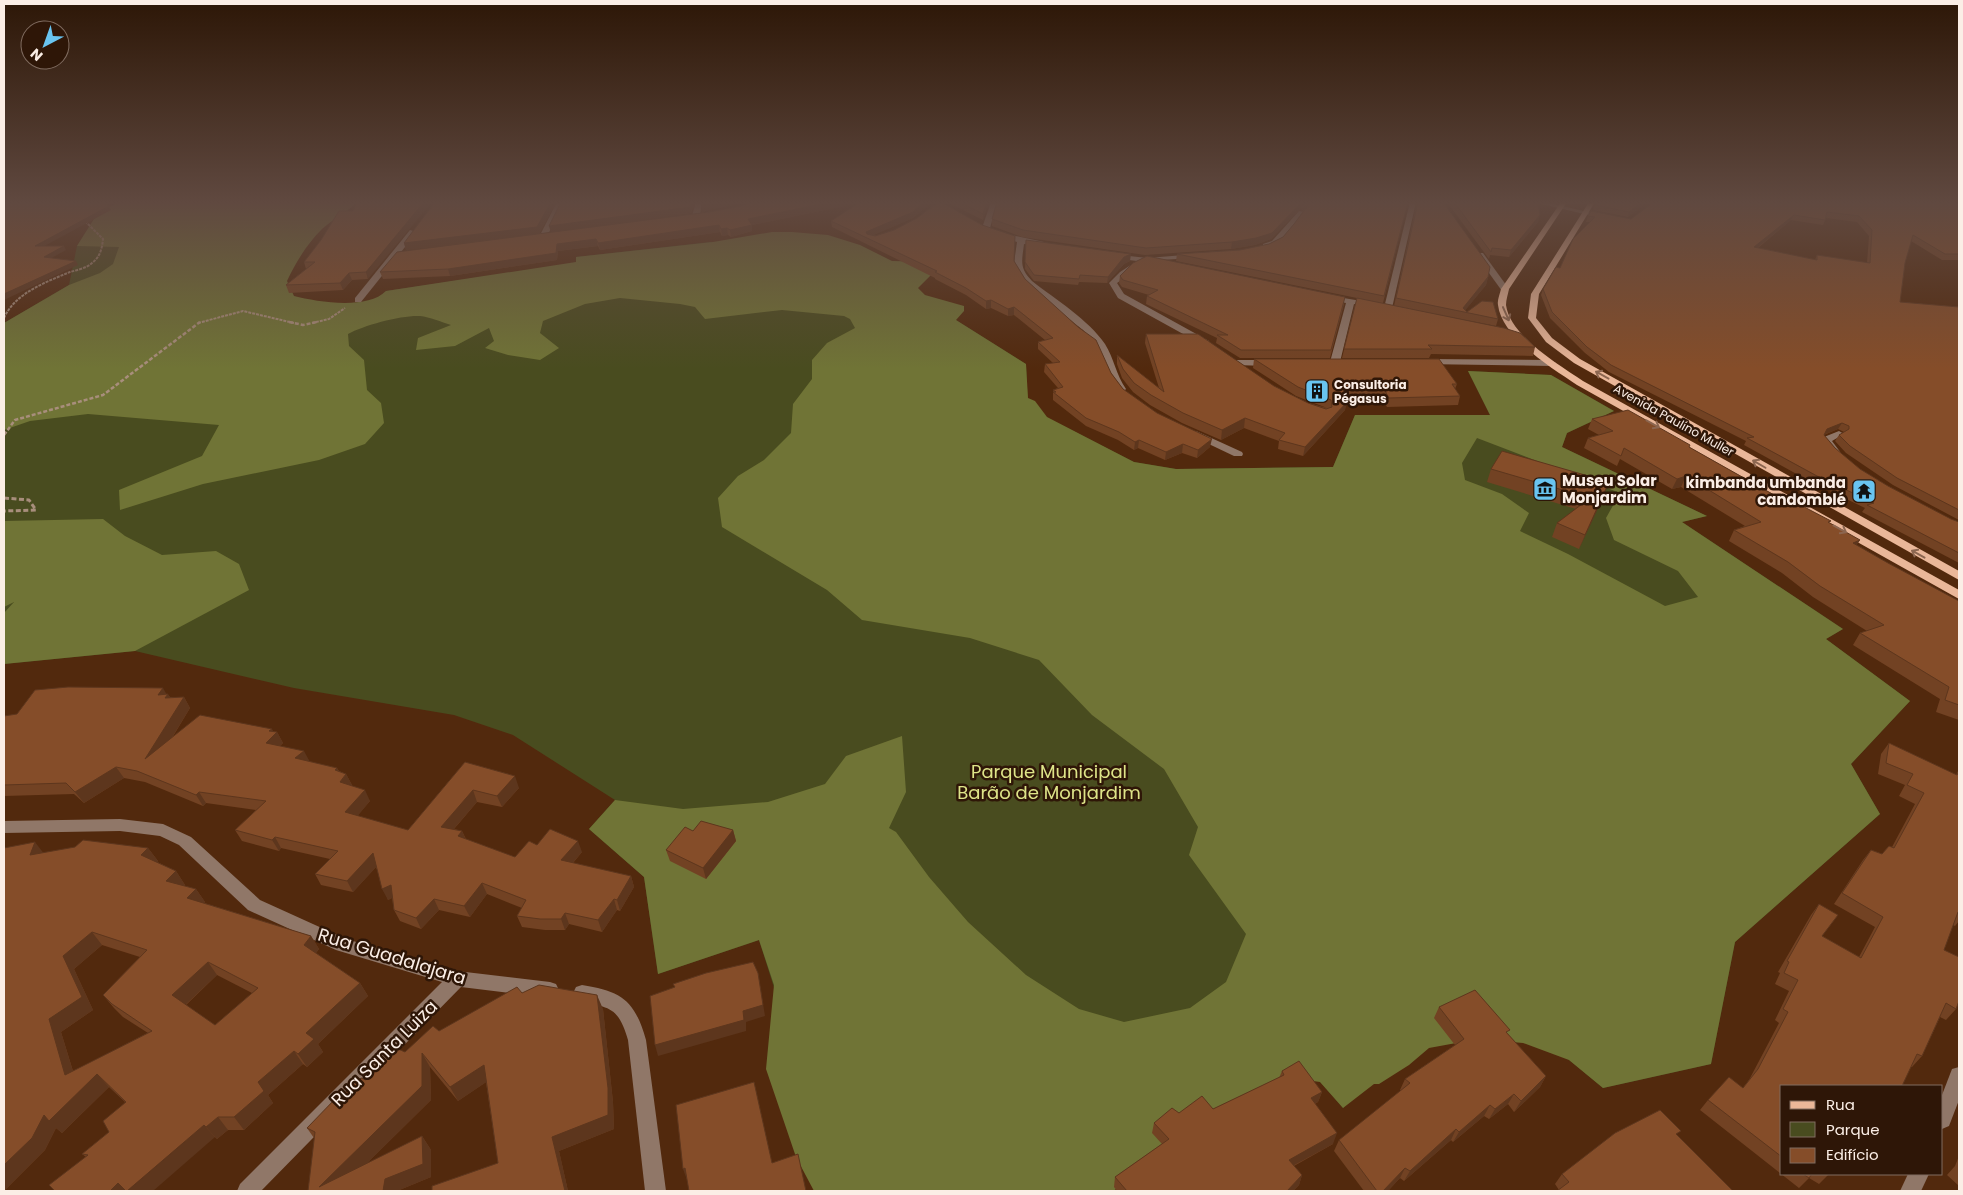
<svg xmlns="http://www.w3.org/2000/svg" width="1963" height="1195" viewBox="0 0 1963 1195" font-family="Poppins,sans-serif">
  <style>
    .green { fill: #494c1f }
    .forest { fill: #707436; fill-rule: evenodd }
    .lines { fill: none; stroke-linecap: round; stroke-linejoin: round }
    .path-far2 { stroke: #a88e7c; stroke-width: 2; stroke-dasharray: 3 1; stroke-linecap: butt }
    .path-far1 { stroke: #a88e7c; stroke-width: 2.5; stroke-dasharray: 4 2; stroke-linecap: butt }
    .path { stroke: #a88e7c; stroke-width: 3; stroke-dasharray: 5 2.5; stroke-linecap: butt }
    .minor { fill: #907768; fill-rule: evenodd }
    .major { fill: #eab799; fill-rule: evenodd }
    .wall { fill: #724223; fill-rule: evenodd }
    .shaded-wall { fill: #5d361d }
    .building { fill: #854d29; stroke: #5d361d; fill-rule: evenodd }
    .oneway { stroke: #8c6650 }
    .labels { text-anchor: middle; dominant-baseline: central; stroke-width: 5; stroke-linejoin: round; paint-order: stroke }
    .far-poi-label { font-size: 12px; font-weight: bold; fill: #fbeee6; stroke: #2e1607; text-anchor: start }
    .far-street-label { font-size: 12px; fill: #fbeee6; stroke: #2e1607 }
    .poi-label { font-size: 15px; font-weight: bold; fill: #fbeee6; stroke: #2e1607; text-anchor: start }
    .near-park-label { font-size: 18px; fill: #dee488; stroke: #2e1607 }
    .near-street-label { font-size: 18px; fill: #fbeee6; stroke: #2e1607 }
  </style>
  <rect width="100%" height="100%" fill="#52290d"/>
  <path class="green" d="M 121,202 L 345,202 L 330,217 L 258,306 L 374,303 L 386,291 L 576,263 L 576,257 L 710,242 L 887,262 L 938,262 L 901,280 L 900,285 L 1026,364 L 1028,408 L 1134,462 L 1176,469 L 1333,467 L 1355,415 L 1490,415 L 1468,371 L 1551,375 L 1614,411 L 1567,433 L 1562,447 L 1707,516 L 1682,522 L 1843,629 L 1826,639 L 1910,701 L 1851,764 L 1880,814 L 1735,942 L 1711,1064 L 1603,1088 L 1465,974 L 1343,1108 L 1287,1044 L 838,1191 L 759,940 L 658,974 L 644,877 L 589,829 L 615,800 L 513,735 L 454,715 L 294,688 L 135,651 L 4,664 L 4,323 L 69,285 L 77,246 L 99,211 Z"/>
  <g class="forest">
    <path d="M 121,202 L 356,202 C 347,213 333,219 322,229 C 307,244 296,262 287,281 L 294,296 C 318,302 367,310 386,291 L 576,262 L 576,257 L 713,242 L 772,232 L 792,232 L 828,235 L 860,245 L 892,261 L 938,262 L 931,275 L 918,288 L 925,295 L 964,306 L 964,311 L 956,320 L 1026,364 L 1028,398 L 1035,401 L 1047,417 L 1134,462 L 1176,469 L 1333,467 L 1355,415 L 1490,415 L 1468,371 L 1551,375 L 1614,411 L 1567,433 L 1562,447 L 1707,516 L 1682,522 L 1843,629 L 1826,639 L 1910,701 L 1851,764 L 1880,814 L 1735,942 L 1711,1064 L 1603,1088 L 1569,1060 L 1523,1043 L 1478,1039 L 1429,1048 L 1409,1065 L 1379,1084 L 1374,1084 L 1343,1108 L 1320,1082 L 1313,1081 L 1214,1128 L 1113,1191 L 814,1191 L 796,1157 L 766,1069 L 774,985 L 759,940 L 658,974 L 644,877 L 589,829 L 615,800 L 683,809 L 768,802 L 825,784 L 846,756 L 902,736 L 906,792 L 889,828 L 896,832 L 929,877 L 968,922 L 1026,975 L 1079,1009 L 1124,1022 L 1190,1008 L 1226,982 L 1246,934 L 1189,855 L 1198,827 L 1164,769 L 1092,715 L 1039,660 L 970,638 L 862,620 L 827,590 L 722,527 L 718,498 L 738,476 L 764,460 L 791,433 L 793,404 L 812,379 L 812,360 L 827,343 L 855,328 L 850,319 L 844,316 L 782,310 L 705,319 L 695,307 L 680,304 L 620,298 L 585,304 L 543,321 L 540,333 L 559,348 L 540,360 L 508,355 L 485,348 L 494,341 L 489,328 L 455,346 L 416,350 L 418,338 L 451,325 C 441,322 430,317 420,316 C 402,315 364,325 348,334 L 349,346 L 364,360 L 367,390 L 381,403 L 384,423 L 365,444 L 319,460 L 203,484 L 120,510 L 119,490 L 202,456 L 219,425 L 88,414 L 30,421 L 4,430 L 4,323 L 69,285 L 100,273 L 113,264 L 119,247 L 77,246 L 99,211 ZM 1477,438 L 1620,493 L 1606,518 L 1614,540 L 1678,571 L 1698,597 L 1665,606 L 1568,554 L 1520,531 L 1529,513 L 1502,494 L 1465,480 L 1462,463 Z"/>
    <path d="M 103,519 L 125,536 L 162,555 L 216,551 L 239,564 L 249,590 L 135,651 L 4,664 L 4,613 L 14,602 L 4,607 L 4,521 Z"/>
  </g>
  <g class="lines">
    <g class="path-far2">
      <path d="M 4,318 C 15,293 46,282 70,272 C 77,270 87,268 92,263 C 100,257 102,249 103,239 L 84,220"/>
      <path d="M 198,323 L 243,311 L 294,323"/>
      <path d="M 312,323 L 329,319 L 345,308"/>
    </g>
    <g class="path-far1">
      <path d="M 289,322 L 303,325 L 317,322"/>
      <path d="M 4,435 L 15,420 L 103,395 L 200,322"/>
    </g>
    <path class="path" d="M 4,498 L 29,500 L 36,510 L 4,511"/>
    <g class="minor">
      <path d="M 557,202 L 563,202 L 546,239 L 539,241 L 538,239 Z"/>
      <path d="M 696,202 L 702,202 L 700,216 L 696,218 L 692,216 Z"/>
      <path d="M 991,202 L 997,202 L 990,228 L 986,230 L 982,228 Z"/>
      <path d="M 1410,202 L 1416,202 L 1392,308 L 1388,311 L 1384,308 Z"/>
      <path d="M 1533,202 L 1545,202 L 1601,215 L 1597,217 Z"/>
      <path d="M 1299,211 L 1304,212 L 1278,245 L 1263,248 L 1263,244 L 1272,241 Z"/>
      <path d="M 410,230 L 417,232 L 361,302 L 355,302 L 355,298 Z"/>
      <path d="M 997,232 L 1044,242 L 1045,244 L 1041,246 L 1024,244 C 1022,261 1019,268 1032,281 C 1055,299 1089,320 1105,344 C 1114,358 1116,375 1126,389 L 1124,391 L 1118,391 L 1109,379 L 1097,346 L 1083,330 L 1026,285 L 1016,273 L 1014,263 L 1017,242 L 997,236 Z"/>
      <path d="M 1477,253 L 1483,253 L 1509,289 L 1508,291 L 1502,291 L 1476,255 Z"/>
      <path d="M 1112,254 L 1147,258 L 1197,254 L 1197,258 L 1194,258 L 1160,260 L 1160,264 L 1144,264 L 1117,283 L 1124,294 L 1209,341 L 1209,345 L 1203,345 L 1118,298 L 1109,283 L 1120,272 L 1137,261 L 1112,258 Z"/>
      <path d="M 1326,295 L 1373,303 L 1377,305 L 1373,307 L 1354,304 L 1340,362 L 1335,365 L 1330,362 L 1346,303 L 1326,299 Z"/>
      <path d="M 1424,359 L 1551,360 L 1556,363 L 1551,366 L 1421,364 L 1419,362 Z"/>
      <path d="M 1237,360 L 1269,360 L 1274,363 L 1269,366 L 1234,365 L 1232,363 Z"/>
      <path d="M 1196,431 L 1242,452 L 1243,454 L 1242,456 L 1234,456 L 1192,436 L 1191,434 Z"/>
      <path d="M 1839,431 L 1844,434 L 1832,441 L 1841,453 L 1836,456 L 1832,455 L 1822,441 L 1824,437 Z"/>
      <path d="M 120,819 L 163,824 L 191,837 L 260,900 L 346,939 L 457,971 L 550,982 L 556,984 L 559,990 L 556,996 L 550,998 L 461,987 L 261,1191 L 237,1191 L 240,1184 L 442,982 L 336,950 L 248,910 L 179,845 L 160,836 L 120,831 L 4,833 L 4,821 Z"/>
      <path d="M 582,985 C 622,991 635,1001 646,1040 L 666,1191 L 645,1191 L 628,1040 C 617,1002 607,1010 576,999 L 573,993 L 576,987 Z"/>
      <path d="M 1959,1067 L 1959,1100 L 1949,1126 L 1942,1129 L 1942,1095 L 1952,1069 Z"/>
      <path d="M 1908,1174 L 1929,1174 L 1921,1191 L 1900,1191 Z"/>
    </g>
    <g class="major">
      <path d="M 1561,202 L 1567,202 L 1509,289 C 1508,294 1506,300 1506,305 C 1510,336 1559,365 1583,381 L 1959,590 L 1959,599 L 1577,385 C 1552,368 1502,338 1498,305 C 1497,300 1500,294 1501,289 Z"/>
      <path d="M 1589,202 L 1595,202 L 1539,294 L 1536,318 L 1552,338 L 1580,359 L 1959,571 L 1959,580 L 1574,363 L 1546,342 L 1528,318 L 1531,294 Z"/>
    </g>
  </g>
  <g class="wall">
    <path d="M 556,202 L 539,234 L 551,232 L 561,202 L 695,202 L 691,213 L 579,229 L 709,212 L 741,206 L 751,202 L 932,202 L 913,218 L 873,235 L 1014,261 L 1025,279 L 1111,373 L 1123,389 L 1157,413 L 1210,447 L 1197,458 L 1182,453 L 1165,460 L 1138,448 L 1134,450 L 1118,440 L 1086,426 L 1053,400 L 1053,390 L 1058,388 L 1044,372 L 1045,364 L 1053,363 L 1038,349 L 1038,342 L 1045,340 L 1014,315 L 1008,316 L 991,308 L 986,309 L 966,295 L 935,279 L 935,278 L 832,227 L 831,221 L 859,203 L 752,225 L 752,231 L 731,237 L 728,235 L 722,236 L 720,232 L 600,250 L 598,246 L 558,251 L 557,260 L 450,276 L 383,279 L 380,272 L 502,239 L 406,250 L 404,243 Z"/>
    <path d="M 947,202 L 989,202 L 983,220 Z"/>
    <path d="M 1253,202 L 1408,202 L 1383,303 L 1535,347 L 1533,356 L 1431,354 L 1429,358 L 1342,358 L 1357,298 L 1176,261 L 1177,254 L 1240,250 L 1269,244 L 1283,237 L 1294,224 L 1303,211 L 1301,208 L 1271,239 L 1255,245 L 1231,249 L 1145,255 L 1022,237 L 992,226 L 992,219 L 1252,203 Z"/>
    <path d="M 1417,202 L 1443,202 L 1488,277 L 1486,285 L 1465,310 L 1467,312 L 1498,319 L 1496,326 L 1394,306 Z"/>
    <path d="M 1447,202 L 1541,202 L 1540,205 L 1539,206 L 1538,222 L 1509,257 L 1490,255 L 1489,259 Z"/>
    <path d="M 1647,202 L 1628,217 L 1593,210 L 1595,205 Z"/>
    <path d="M 1959,202 L 1959,260 L 1942,260 L 1911,241 L 1905,263 L 1900,302 L 1959,307 L 1959,520 L 1893,485 L 1846,453 L 1835,441 L 1839,435 L 1844,432 L 1838,429 L 1824,435 L 1835,448 L 1860,469 L 1888,486 L 1951,519 L 1959,522 L 1959,563 L 1862,512 L 1865,508 L 1813,483 L 1744,445 L 1746,441 L 1609,372 L 1585,353 L 1550,318 L 1541,295 L 1543,289 L 1560,268 L 1590,222 L 1586,222 L 1588,216 L 1631,219 ZM 1826,218 L 1857,222 L 1869,236 L 1867,263 L 1817,255 L 1815,260 L 1758,248 L 1791,220 L 1823,225 Z"/>
    <path d="M 353,211 L 368,279 L 352,280 L 343,290 L 289,293 L 286,285 L 306,269 L 304,262 Z"/>
    <path d="M 1026,240 L 1130,261 L 1124,264 L 1107,283 L 1079,282 L 1078,285 L 1034,281 L 1025,269 Z"/>
    <path d="M 1120,276 L 1344,304 L 1330,358 L 1240,358 L 1216,343 L 1217,338 L 1146,304 L 1147,296 L 1149,295 L 1122,287 L 1119,283 Z"/>
    <path d="M 1146,334 L 1274,386 L 1308,403 L 1327,408 L 1296,396 L 1253,368 L 1254,359 L 1457,384 L 1455,389 L 1460,396 L 1458,405 L 1387,407 L 1381,396 L 1346,396 L 1345,410 L 1303,456 L 1278,449 L 1279,441 L 1244,428 L 1221,440 L 1182,423 L 1150,405 L 1133,392 L 1122,378 L 1117,364 L 1117,355 L 1159,388 L 1145,343 Z"/>
    <path d="M 1592,419 L 1689,447 L 1783,500 L 1830,523 L 1857,545 L 1888,563 L 1959,601 L 1959,720 L 1936,712 L 1940,699 L 1853,645 L 1860,633 L 1867,631 L 1813,597 L 1782,573 L 1729,541 L 1734,530 L 1745,526 L 1681,487 L 1672,489 L 1620,459 L 1617,466 L 1584,448 L 1588,438 L 1599,435 L 1588,429 Z"/>
    <path d="M 1491,469 L 1604,495 L 1579,549 L 1552,537 L 1557,523 L 1576,509 L 1487,482 Z"/>
    <path d="M 167,694 L 170,697 L 184,697 L 190,708 L 172,738 L 277,732 L 283,743 L 280,746 L 310,762 L 337,768 L 339,771 L 346,774 L 352,785 L 351,786 L 370,801 L 357,816 L 408,830 L 465,762 L 519,788 L 502,807 L 477,802 L 454,829 L 462,831 L 466,839 L 515,857 L 537,845 L 582,852 L 573,863 L 631,876 L 634,887 L 620,911 L 617,910 L 602,932 L 569,924 L 565,930 L 545,930 L 522,927 L 517,916 L 522,908 L 487,894 L 470,917 L 439,910 L 421,929 L 400,921 L 394,910 L 392,898 L 388,900 L 376,867 L 353,892 L 321,885 L 315,874 L 330,859 L 281,848 L 279,851 L 242,841 L 235,830 L 256,810 L 206,803 L 203,806 L 145,782 L 124,778 L 84,803 L 74,794 L 4,796 L 4,716 Z"/>
    <path d="M 1889,743 L 1956,775 L 1959,769 L 1959,921 L 1955,926 L 1953,925 L 1944,950 L 1956,1009 L 1946,1020 L 1940,1017 L 1922,1056 L 1912,1067 L 1782,1086 L 1782,1174 L 1829,1174 L 1819,1184 L 1809,1178 L 1799,1188 L 1700,1110 L 1708,1100 L 1743,1088 L 1749,1080 L 1779,1023 L 1775,1020 L 1789,991 L 1775,984 L 1780,973 L 1778,972 L 1811,915 L 1819,904 L 1822,936 L 1859,957 L 1875,927 L 1834,904 L 1863,860 L 1871,850 L 1882,854 L 1889,846 L 1892,847 L 1915,804 L 1899,796 L 1905,785 L 1878,774 L 1881,754 Z"/>
    <path d="M 733,830 L 736,841 L 706,879 L 670,861 L 666,850 L 693,831 Z"/>
    <path d="M 4,848 L 43,853 L 148,848 L 158,861 L 157,862 L 176,871 L 185,885 L 184,886 L 196,889 L 205,902 L 204,903 L 311,936 L 319,949 L 316,953 L 360,983 L 368,996 L 318,1044 L 323,1052 L 307,1067 L 303,1064 L 268,1095 L 273,1103 L 244,1130 L 228,1130 L 217,1139 L 215,1137 L 86,1157 L 82,1154 L 109,1132 L 125,1102 L 109,1087 L 62,1133 L 56,1128 L 45,1150 L 4,1191 ZM 102,945 L 140,957 L 103,995 L 114,1008 L 123,1017 L 148,1033 L 73,1071 L 61,1032 L 93,1010 L 74,969 ZM 217,975 L 252,993 L 215,1025 L 186,1005 Z"/>
    <path d="M 522,993 L 603,1009 L 613,1102 L 614,1129 L 559,1151 L 568,1191 L 432,1191 L 498,1163 L 486,1082 L 458,1101 L 430,1067 L 431,1100 L 366,1164 L 422,1136 L 431,1150 L 431,1177 L 397,1191 L 314,1138 L 307,1128 L 338,1099 L 405,1052 L 439,1031 Z"/>
    <path d="M 1439,1007 L 1508,1034 L 1546,1076 L 1540,1087 L 1514,1112 L 1508,1104 L 1489,1119 L 1484,1116 L 1453,1142 L 1451,1140 L 1404,1181 L 1400,1178 L 1388,1191 L 1364,1191 L 1334,1151 L 1339,1140 L 1401,1091 L 1400,1090 L 1405,1079 L 1455,1045 L 1434,1018 Z"/>
    <path d="M 1282,1071 L 1322,1092 L 1318,1102 L 1315,1104 L 1333,1144 L 1294,1166 L 1302,1175 L 1299,1185 L 1293,1191 L 1117,1191 L 1114,1187 L 1115,1177 L 1162,1144 L 1152,1133 L 1154,1123 L 1179,1113 L 1213,1109 L 1279,1078 Z"/>
    <path d="M 1678,1135 L 1559,1190 L 1555,1184 L 1562,1174 Z"/>
    <path d="M 1959,1156 L 1959,1186 L 1947,1175 L 1955,1166 Z"/>
  </g>
  <g class="shaded-wall">
    <path d="M 424,202 L 432,202 L 368,279 L 366,272 Z"/>
    <path d="M 551,202 L 556,202 L 539,234 L 406,250 L 404,243 Z"/>
    <path d="M 692,202 L 695,202 L 691,213 L 551,233 L 549,226 Z"/>
    <path d="M 715,202 L 746,202 L 702,212 L 701,205 Z"/>
    <path d="M 831,202 L 863,202 L 752,225 L 752,231 L 731,237 L 730,230 L 748,219 Z"/>
    <path d="M 924,202 L 932,202 L 913,218 L 867,238 L 866,232 Z"/>
    <path d="M 987,202 L 989,202 L 983,220 L 983,214 Z"/>
    <path d="M 1302,202 L 1301,208 L 1271,239 L 1255,245 L 1231,249 L 1232,242 Z"/>
    <path d="M 1642,202 L 1647,202 L 1628,217 L 1629,212 Z"/>
    <path d="M 109,206 L 111,210 L 37,250 L 35,246 Z"/>
    <path d="M 1540,215 L 1538,222 L 1509,257 L 1511,250 Z"/>
    <path d="M 1794,215 L 1791,220 L 1752,252 L 1754,247 Z"/>
    <path d="M 719,225 L 720,232 L 600,250 L 598,243 Z"/>
    <path d="M 727,228 L 728,235 L 722,236 L 721,229 Z"/>
    <path d="M 596,239 L 598,246 L 558,251 L 557,260 L 450,276 L 448,269 L 557,244 Z"/>
    <path d="M 64,246 L 66,250 L 46,261 L 44,257 Z"/>
    <path d="M 1131,254 L 1130,261 L 1124,264 L 1107,283 L 1108,277 L 1124,257 Z"/>
    <path d="M 76,261 L 78,265 L 4,300 L 4,294 Z"/>
    <path d="M 349,273 L 352,280 L 343,290 L 340,283 Z"/>
    <path d="M 1488,277 L 1486,285 L 1464,312 L 1463,308 Z"/>
    <path d="M 991,300 L 991,308 L 986,309 L 986,301 Z"/>
    <path d="M 1014,307 L 1014,315 L 1008,316 L 1008,309 Z"/>
    <path d="M 1348,401 L 1345,410 L 1303,456 L 1305,447 Z"/>
    <path d="M 1245,418 L 1244,428 L 1221,440 L 1222,430 Z"/>
    <path d="M 1842,423 L 1838,429 L 1823,435 L 1827,429 Z"/>
    <path d="M 1212,439 L 1210,447 L 1197,458 L 1198,450 Z"/>
    <path d="M 1139,440 L 1138,448 L 1134,450 L 1135,442 Z"/>
    <path d="M 1183,444 L 1182,453 L 1165,460 L 1166,452 Z"/>
    <path d="M 1686,476 L 1681,487 L 1672,489 L 1677,479 Z"/>
    <path d="M 1609,482 L 1604,495 L 1579,549 L 1585,535 Z"/>
    <path d="M 1860,540 L 1853,551 L 1853,543 Z"/>
    <path d="M 163,688 L 167,695 L 168,694 L 175,705 L 158,695 Z"/>
    <path d="M 184,697 L 190,708 L 152,770 L 145,759 Z"/>
    <path d="M 272,729 L 275,734 L 277,732 L 283,743 L 272,754 L 266,743 L 269,731 Z"/>
    <path d="M 304,751 L 310,762 L 295,758 Z"/>
    <path d="M 116,767 L 124,778 L 84,803 L 75,792 Z"/>
    <path d="M 337,768 L 343,779 L 346,774 L 352,785 L 346,793 L 340,782 L 335,770 Z"/>
    <path d="M 515,776 L 519,788 L 502,807 L 497,796 Z"/>
    <path d="M 365,790 L 370,801 L 351,824 L 345,812 Z"/>
    <path d="M 473,790 L 477,802 L 446,838 L 441,827 Z"/>
    <path d="M 199,792 L 206,803 L 203,806 L 196,795 Z"/>
    <path d="M 733,830 L 736,841 L 706,879 L 703,868 Z"/>
    <path d="M 462,831 L 467,842 L 458,836 Z"/>
    <path d="M 275,837 L 281,848 L 279,851 L 272,840 Z"/>
    <path d="M 578,841 L 582,852 L 565,872 L 561,860 Z"/>
    <path d="M 35,842 L 45,855 L 30,855 Z"/>
    <path d="M 148,848 L 158,861 L 151,868 L 141,855 Z"/>
    <path d="M 373,853 L 379,864 L 353,892 L 347,881 Z"/>
    <path d="M 176,871 L 185,885 L 176,894 L 166,881 Z"/>
    <path d="M 631,876 L 634,887 L 620,911 L 617,900 Z"/>
    <path d="M 482,883 L 487,894 L 470,917 L 464,906 Z"/>
    <path d="M 391,885 L 396,896 L 388,900 L 382,889 Z"/>
    <path d="M 196,889 L 205,902 L 196,911 L 187,898 Z"/>
    <path d="M 434,899 L 439,910 L 421,929 L 416,918 Z"/>
    <path d="M 614,899 L 617,910 L 602,932 L 598,920 Z"/>
    <path d="M 565,913 L 569,924 L 565,930 L 561,919 Z"/>
    <path d="M 92,932 L 102,945 L 74,969 L 93,1010 L 61,1032 L 78,1088 L 65,1075 L 49,1019 L 63,956 Z"/>
    <path d="M 311,936 L 319,949 L 312,958 L 304,945 Z"/>
    <path d="M 208,962 L 217,975 L 182,1008 L 172,995 Z"/>
    <path d="M 758,973 L 765,1016 L 746,1022 L 746,1031 L 658,1056 L 655,1045 L 743,1011 Z"/>
    <path d="M 360,983 L 368,996 L 318,1044 L 323,1052 L 307,1067 L 298,1054 L 306,1033 Z"/>
    <path d="M 597,995 L 603,1009 L 613,1102 L 614,1129 L 559,1151 L 568,1191 L 565,1191 L 552,1137 Z"/>
    <path d="M 294,1051 L 303,1064 L 268,1095 L 273,1103 L 244,1130 L 234,1117 L 258,1082 Z"/>
    <path d="M 422,1053 L 430,1067 L 431,1100 L 339,1191 L 319,1187 Z"/>
    <path d="M 484,1065 L 491,1079 L 458,1101 L 450,1087 Z"/>
    <path d="M 97,1074 L 109,1087 L 62,1133 L 56,1128 L 45,1150 L 4,1191 L 4,1165 L 44,1115 Z"/>
    <path d="M 1546,1076 L 1540,1087 L 1514,1112 L 1521,1101 Z"/>
    <path d="M 1322,1092 L 1318,1102 L 1307,1108 L 1311,1098 Z"/>
    <path d="M 1514,1094 L 1508,1104 L 1489,1119 L 1495,1109 Z"/>
    <path d="M 1490,1105 L 1484,1116 L 1453,1142 L 1459,1132 Z"/>
    <path d="M 218,1117 L 228,1130 L 217,1139 L 206,1127 Z"/>
    <path d="M 204,1125 L 215,1137 L 153,1191 L 127,1191 Z"/>
    <path d="M 1456,1129 L 1451,1140 L 1404,1181 L 1410,1171 Z"/>
    <path d="M 1337,1133 L 1333,1144 L 1285,1170 L 1289,1160 Z"/>
    <path d="M 422,1136 L 431,1150 L 431,1177 L 397,1191 L 383,1191 L 385,1179 Z"/>
    <path d="M 685,1168 L 687,1180 L 683,1169 Z"/>
    <path d="M 1405,1168 L 1400,1178 L 1388,1191 L 1383,1191 Z"/>
    <path d="M 1302,1175 L 1299,1185 L 1293,1191 L 1287,1191 Z"/>
    <path d="M 118,1183 L 126,1191 L 110,1191 Z"/>
  </g>
  <g class="building">
    <path d="M 4,202 L 102,202 L 109,206 L 35,246 L 64,246 L 44,257 L 76,261 L 4,294 Z"/>
    <path d="M 357,202 L 424,202 L 366,272 L 349,273 L 340,283 L 286,285 L 315,262 L 304,262 L 321,240 L 339,211 L 353,211 Z"/>
    <path d="M 435,202 L 551,202 L 537,227 L 404,243 Z"/>
    <path d="M 561,202 L 692,202 L 690,207 L 549,226 Z"/>
    <path d="M 702,202 L 715,202 L 701,205 Z"/>
    <path d="M 751,202 L 831,202 L 748,219 L 752,225 L 730,230 L 727,228 L 721,229 L 719,225 L 598,243 L 596,239 L 557,244 L 556,253 L 448,269 L 380,272 L 397,252 L 709,212 L 741,206 Z"/>
    <path d="M 860,202 L 924,202 L 913,212 L 866,232 L 867,234 L 875,236 L 894,230 L 917,218 L 938,202 L 941,202 L 982,225 L 1015,236 L 1014,261 L 1025,279 L 1078,327 L 1096,340 L 1111,373 L 1123,389 L 1157,413 L 1212,439 L 1198,450 L 1183,444 L 1166,452 L 1139,440 L 1135,442 L 1119,432 L 1086,418 L 1053,392 L 1056,392 L 1053,390 L 1063,387 L 1045,364 L 1060,362 L 1038,342 L 1053,338 L 1014,307 L 1008,309 L 991,300 L 986,301 L 966,288 L 935,272 L 937,271 L 831,221 Z"/>
    <path d="M 960,202 L 987,202 L 983,214 Z"/>
    <path d="M 997,202 L 1250,202 L 1252,203 L 1253,202 L 1302,202 L 1272,233 L 1256,238 L 1232,242 L 1146,248 L 1023,230 L 992,219 Z"/>
    <path d="M 1302,202 L 1408,202 L 1384,296 L 1177,254 L 1240,250 L 1269,244 L 1283,237 L 1294,224 L 1307,207 Z"/>
    <path d="M 1418,202 L 1443,202 L 1490,267 L 1488,277 L 1463,308 L 1467,312 L 1482,301 L 1493,302 L 1498,319 L 1396,298 Z"/>
    <path d="M 1454,202 L 1538,202 L 1540,215 L 1511,250 L 1492,248 L 1491,252 Z"/>
    <path d="M 1596,202 L 1642,202 L 1629,212 L 1595,205 Z"/>
    <path d="M 1654,202 L 1959,202 L 1959,254 L 1945,254 L 1913,235 L 1905,263 L 1900,302 L 1959,307 L 1959,510 L 1897,478 L 1850,446 L 1839,435 L 1849,429 L 1849,426 L 1842,423 L 1827,429 L 1824,435 L 1835,448 L 1860,469 L 1888,486 L 1951,519 L 1959,522 L 1959,553 L 1867,505 L 1874,503 L 1817,476 L 1747,438 L 1754,437 L 1611,365 L 1587,347 L 1552,312 L 1543,289 L 1556,267 L 1560,268 L 1573,239 L 1595,217 L 1588,216 L 1591,211 L 1631,219 ZM 1827,212 L 1859,216 L 1872,230 L 1870,263 L 1817,255 L 1817,260 L 1754,247 L 1794,215 L 1825,220 Z"/>
    <path d="M 1026,240 L 1131,254 L 1124,257 L 1108,277 L 1080,275 L 1079,279 L 1034,275 L 1025,262 Z"/>
    <path d="M 1147,256 L 1345,297 L 1331,350 L 1241,350 L 1217,335 L 1228,335 L 1147,296 L 1158,290 L 1123,280 L 1120,276 L 1133,263 Z"/>
    <path d="M 1357,298 L 1504,328 L 1520,333 L 1535,347 L 1428,345 L 1432,349 L 1344,349 Z"/>
    <path d="M 1146,334 L 1198,334 L 1274,386 L 1308,403 L 1326,409 L 1332,407 L 1331,400 L 1298,387 L 1254,359 L 1439,359 L 1457,384 L 1452,384 L 1460,396 L 1389,398 L 1383,387 L 1342,387 L 1348,401 L 1305,447 L 1279,440 L 1285,433 L 1245,418 L 1222,430 L 1183,413 L 1151,395 L 1134,383 L 1123,369 L 1117,355 L 1164,392 Z"/>
    <path d="M 1628,410 L 1690,445 L 1689,447 L 1783,500 L 1787,498 L 1831,521 L 1828,522 L 1860,540 L 1853,543 L 1888,563 L 1959,601 L 1959,705 L 1945,700 L 1949,687 L 1860,633 L 1884,625 L 1820,586 L 1788,562 L 1734,530 L 1761,522 L 1686,476 L 1677,479 L 1624,448 L 1621,456 L 1588,438 L 1613,431 L 1592,419 Z"/>
    <path d="M 1502,451 L 1609,482 L 1585,535 L 1557,523 L 1590,498 L 1491,469 Z"/>
    <path d="M 68,687 L 163,688 L 158,695 L 168,694 L 165,698 L 184,697 L 145,759 L 200,715 L 272,729 L 269,731 L 277,732 L 266,743 L 304,751 L 295,758 L 337,768 L 335,770 L 346,774 L 340,782 L 365,790 L 345,812 L 408,830 L 465,762 L 515,776 L 497,796 L 473,790 L 441,827 L 462,831 L 458,836 L 515,857 L 529,841 L 537,845 L 550,829 L 578,841 L 561,860 L 631,876 L 617,900 L 614,899 L 598,920 L 565,913 L 561,919 L 540,919 L 517,916 L 526,900 L 482,883 L 464,906 L 434,899 L 416,918 L 394,910 L 391,885 L 382,889 L 373,853 L 347,881 L 315,874 L 338,851 L 275,837 L 272,840 L 235,830 L 266,801 L 199,792 L 196,795 L 137,771 L 116,767 L 75,792 L 66,783 L 4,785 L 4,716 L 17,714 L 35,690 Z"/>
    <path d="M 1889,743 L 1957,775 L 1959,771 L 1959,912 L 1958,912 L 1944,950 L 1959,957 L 1959,1001 L 1956,1009 L 1946,1003 L 1922,1056 L 1917,1054 L 1902,1086 L 1782,1086 L 1782,1157 L 1708,1100 L 1729,1077 L 1743,1088 L 1758,1069 L 1788,1012 L 1783,1009 L 1798,980 L 1784,973 L 1789,962 L 1787,961 L 1819,904 L 1838,915 L 1822,936 L 1861,958 L 1883,917 L 1842,893 L 1871,850 L 1882,854 L 1889,846 L 1894,848 L 1924,793 L 1907,785 L 1913,774 L 1886,763 Z"/>
    <path d="M 701,821 L 733,830 L 703,868 L 666,850 L 685,827 L 693,831 Z"/>
    <path d="M 83,840 L 148,848 L 141,855 L 176,871 L 166,881 L 196,889 L 187,898 L 311,936 L 304,945 L 360,983 L 306,1033 L 314,1039 L 298,1054 L 294,1051 L 258,1082 L 264,1091 L 234,1117 L 218,1117 L 206,1127 L 204,1125 L 127,1191 L 126,1191 L 118,1183 L 110,1191 L 55,1191 L 49,1185 L 88,1155 L 82,1154 L 109,1132 L 103,1121 L 126,1102 L 97,1074 L 49,1121 L 44,1115 L 32,1138 L 4,1165 L 4,848 L 35,842 L 30,855 L 75,847 ZM 92,932 L 147,950 L 103,995 L 112,1004 L 152,1031 L 65,1075 L 49,1019 L 82,997 L 63,956 ZM 208,962 L 258,988 L 215,1025 L 172,995 Z"/>
    <path d="M 753,962 L 758,973 L 763,1005 L 743,1011 L 744,1020 L 655,1045 L 650,996 L 675,987 L 673,984 L 706,973 Z"/>
    <path d="M 539,985 L 597,995 L 608,1088 L 608,1115 L 552,1137 L 565,1191 L 432,1191 L 432,1186 L 498,1163 L 484,1065 L 450,1087 L 422,1053 L 422,1086 L 319,1187 L 422,1136 L 423,1164 L 385,1179 L 383,1191 L 308,1191 L 315,1132 L 307,1128 L 337,1097 L 338,1099 L 361,1078 L 366,1080 L 398,1049 L 405,1052 L 433,1026 L 439,1031 L 517,987 L 522,993 Z"/>
    <path d="M 1475,990 L 1510,1030 L 1506,1032 L 1546,1076 L 1521,1101 L 1514,1094 L 1495,1109 L 1490,1105 L 1459,1132 L 1456,1129 L 1410,1171 L 1405,1168 L 1383,1191 L 1377,1191 L 1339,1140 L 1410,1083 L 1405,1079 L 1464,1039 L 1439,1007 Z"/>
    <path d="M 1299,1061 L 1322,1092 L 1311,1098 L 1337,1133 L 1289,1160 L 1302,1175 L 1287,1191 L 1127,1191 L 1115,1177 L 1169,1139 L 1154,1123 L 1172,1108 L 1179,1113 L 1202,1096 L 1213,1109 L 1284,1075 L 1282,1071 Z"/>
    <path d="M 754,1082 L 772,1163 L 798,1154 L 806,1191 L 689,1191 L 685,1168 L 683,1169 L 676,1105 Z"/>
    <path d="M 1660,1110 L 1681,1131 L 1676,1134 L 1733,1191 L 1557,1191 L 1569,1182 L 1562,1174 L 1615,1133 Z"/>
    <path d="M 1803,1174 L 1812,1174 L 1809,1178 Z"/>
  </g>
  <defs><path id="oneway-shaft" d="M-6 0H5M1.5-3L5.5 0L1.5 3" fill="none" stroke-width="1.6" stroke-linecap="round" stroke-linejoin="round" transform="scale(1.25)"/></defs>
  <g class="oneway">
    <use href="#oneway-shaft" transform="translate(1506 314) rotate(66)"/>
    <use href="#oneway-shaft" transform="translate(1602 375) rotate(-151)"/>
    <use href="#oneway-shaft" transform="translate(1653 424) rotate(29)"/>
    <use href="#oneway-shaft" transform="translate(1759 464) rotate(-150)"/>
    <use href="#oneway-shaft" transform="translate(1840 529) rotate(29)"/>
    <use href="#oneway-shaft" transform="translate(1918 554) rotate(-151)"/>
  </g>
  <linearGradient id="sky" x2="0" y2="1"><stop stop-color="#2d1707"/><stop offset="0.55" stop-color="#604940"/><stop offset="1" stop-color="#604940" stop-opacity="0"/></linearGradient>
  <rect width="1963" height="369" fill="url(#sky)"/>
  <defs>
    <g id="building-square" transform="scale(1.25)"><rect x="-9" y="-9" width="18" height="18" rx="4" fill="#69c4f0" stroke="#2e1607"/><path d="M-4-6H4V6H1V3H-1V6H-4ZM-2.5-4.3h1.7v1.8h-1.7ZM.8-4.3h1.7v1.8H.8ZM-2.5-1h1.7V.8h-1.7ZM.8-1h1.7V.8H.8Z" fill="#111"/></g>
    <g id="museum-square" transform="scale(1.25)"><rect x="-9" y="-9" width="18" height="18" rx="4" fill="#69c4f0" stroke="#2e1607"/><path d="M0-6L6-3V-2H-6V-3ZM-5-1h2V3h-2ZM-1-1h2V3h-2ZM3-1h2V3H3ZM-6 4H6V6H-6Z" fill="#111"/></g>
    <g id="temple-square" transform="scale(1.25)"><rect x="-9" y="-9" width="18" height="18" rx="4" fill="#69c4f0" stroke="#2e1607"/><path d="M0-6L5-2H3V0L6.5 2.5H4V6H1.5V3h-3V6H-4V2.5H-6.5L-3 0V-2H-5Z" fill="#111"/></g>
  </defs>
  <g fill-rule="evenodd">
    <use href="#building-square" x="1317" y="391"/>
    <use href="#museum-square" x="1545" y="489"/>
    <use href="#temple-square" x="1864" y="491"/>
  </g>
  <g class="labels">
    <g class="far-poi-label">
      <text x="1334" y="384">Consultoria<tspan x="1334" dy="14">Pégasus</tspan></text>
    </g>
    <g class="far-street-label">
      <text transform="translate(1674 420) rotate(29)">Avenida Paulino Muller</text>
    </g>
    <g class="poi-label">
      <text x="1562" y="480">Museu Solar<tspan x="1562" dy="17">Monjardim</tspan></text>
      <text x="1846" y="482" text-anchor="end">kimbanda umbanda<tspan x="1846" dy="17">candomblé</tspan></text>
    </g>
    <g class="near-park-label">
      <text x="1049" y="771">Parque Municipal<tspan x="1049" dy="21">Barão de Monjardim</tspan></text>
    </g>
    <g class="near-street-label">
      <text transform="translate(392 956) rotate(17)">Rua Guadalajara</text>
      <text transform="translate(384 1053) rotate(-45)">Rua Santa Luiza</text>
    </g>
  </g>
  <rect width="1963" height="1195" fill="none" stroke="#fbeee6" stroke-width="10"/>
  <rect x="1780" y="1085" width="162" height="90" fill="#2e1607" stroke="#806c60"/>
  <rect x="1790" y="1101" width="25" height="8" fill="#eab799" stroke="#806c60"/>
  <text x="1826" y="1110" font-size="15" fill="#fbeee6">Rua</text>
  <rect x="1790" y="1122" width="25" height="15" fill="#494c1f" stroke="#806c60"/>
  <text x="1826" y="1135" font-size="15" fill="#fbeee6">Parque</text>
  <rect x="1790" y="1148" width="25" height="15" fill="#854d29" stroke="#806c60"/>
  <text x="1826" y="1160" font-size="15" fill="#fbeee6">Edifício</text>
  <g transform="translate(45 45) rotate(221)"><circle r="24" fill="#2e1607" stroke="#806c60"/>
  <path d="M0-4L9 19L0 12L-9 19Z" fill="#69c4f0"/>
  <text y="-8" font-size="14" font-weight="bold" text-anchor="middle" fill="#fbeee6">N</text>
  </g>
</svg>
